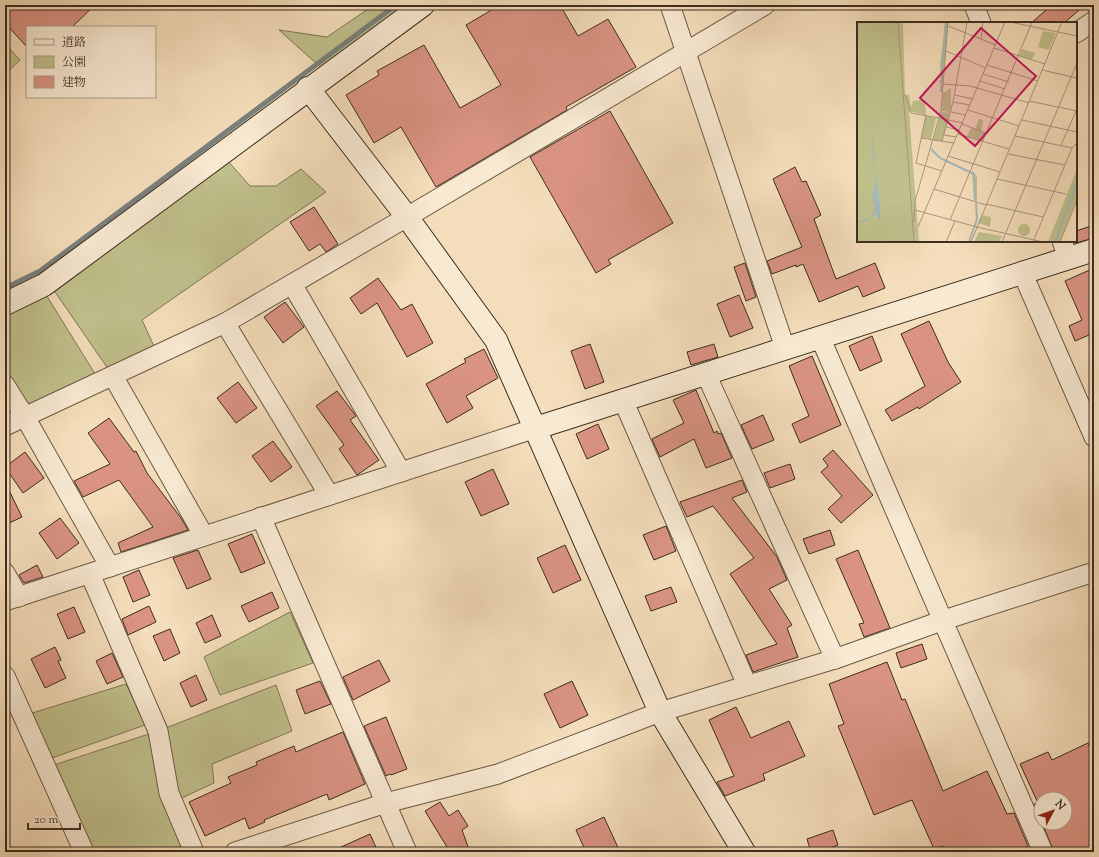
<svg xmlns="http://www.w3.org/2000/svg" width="1099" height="857" viewBox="0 0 1099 857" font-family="'Sorts Mill Goudy','Noto Serif JP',serif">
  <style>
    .green { fill: #c0c08c; stroke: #7f7756 }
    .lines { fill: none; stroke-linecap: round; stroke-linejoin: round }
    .stream { stroke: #7a817d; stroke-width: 5 }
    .building { fill: #da9383; stroke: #3e2e20 }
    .street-casing { stroke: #6c5a46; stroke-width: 21 }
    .secondary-casing { stroke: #3e2e20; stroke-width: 24 }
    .street { stroke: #f8e9d2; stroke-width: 19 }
    .secondary { stroke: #f8e9d2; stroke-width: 22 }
    .inset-river { fill: none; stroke: #a2b8bb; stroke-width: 2 }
    .inset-road { fill: none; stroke: #ab977c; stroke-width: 1 }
    .view { fill: #c2185b; fill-opacity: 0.15; stroke: #c2185b; stroke-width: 2 }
    .inset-edge { fill: none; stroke: #3e2e20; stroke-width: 2 }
  </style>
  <rect width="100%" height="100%" fill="#f4ddba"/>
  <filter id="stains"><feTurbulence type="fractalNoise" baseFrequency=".005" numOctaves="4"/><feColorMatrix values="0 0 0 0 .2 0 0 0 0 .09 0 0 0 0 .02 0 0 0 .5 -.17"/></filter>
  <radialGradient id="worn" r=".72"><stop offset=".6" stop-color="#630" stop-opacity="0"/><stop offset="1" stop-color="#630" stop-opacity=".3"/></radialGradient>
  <g class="green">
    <path d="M 374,5 L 423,5 L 328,74 L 279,30 L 327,37 Z"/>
    <path d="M 5,44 L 20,60 L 5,74 Z"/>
    <path d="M 227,160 L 250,186 L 276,186 L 301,169 L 326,192 L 142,320 L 158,355 L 113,376 L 53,289 Z"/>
    <path d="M 45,293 L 100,382 L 5,426 L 5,308 Z"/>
    <path d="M 290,612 L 313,663 L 220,695 L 204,657 Z"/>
    <path d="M 126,684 L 145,725 L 49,759 L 29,714 Z"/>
    <path d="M 276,685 L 292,731 L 212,764 L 214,783 L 173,802 L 194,852 L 91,852 L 54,765 L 158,731 Z"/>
  </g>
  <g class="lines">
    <path class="stream" d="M 5,288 L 40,271 L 396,5"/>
  </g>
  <g class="building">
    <path d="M 5,5 L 95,5 L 72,27 L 27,27 L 27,47 L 5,23 Z"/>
    <path d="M 500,5 L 560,5 L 578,36 L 608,19 L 636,67 L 566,107 L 567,110 L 436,187 L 401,127 L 374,143 L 346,95 L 379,75 L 377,71 L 424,45 L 460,108 L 501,85 L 466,25 Z"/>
    <path d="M 1052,5 L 1085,5 L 1064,23 L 1031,23 Z"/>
    <path d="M 610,111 L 673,223 L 608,260 L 611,264 L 596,273 L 530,157 Z"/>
    <path d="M 795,167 L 802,182 L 806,181 L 821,215 L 814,219 L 836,279 L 875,263 L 885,288 L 863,297 L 858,286 L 819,302 L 803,264 L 796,267 L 796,265 L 772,274 L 767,261 L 802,247 L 773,179 Z"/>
    <path d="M 314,207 L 338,244 L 326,252 L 320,244 L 309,251 L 290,222 Z"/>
    <path d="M 1094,225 L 1094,238 L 1076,243 L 1076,231 Z"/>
    <path d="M 745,263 L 756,297 L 746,301 L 734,267 Z"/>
    <path d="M 1094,268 L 1094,345 L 1089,335 L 1075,341 L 1069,326 L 1082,320 L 1065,281 Z"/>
    <path d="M 378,278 L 401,310 L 412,304 L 433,343 L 407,357 L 377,303 L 361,314 L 350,298 Z"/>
    <path d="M 739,295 L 753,328 L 730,337 L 717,304 Z"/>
    <path d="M 285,302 L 304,327 L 283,343 L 264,317 Z"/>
    <path d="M 929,321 L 948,362 L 961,382 L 919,409 L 918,407 L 892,421 L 885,410 L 925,386 L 901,334 Z"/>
    <path d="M 872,336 L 882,361 L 860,371 L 849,346 Z"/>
    <path d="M 590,344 L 604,382 L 585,389 L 571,351 Z"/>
    <path d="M 714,344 L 718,357 L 691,365 L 687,352 Z"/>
    <path d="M 484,349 L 498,378 L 466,396 L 473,408 L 447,423 L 426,384 L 466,362 L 464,359 Z"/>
    <path d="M 812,356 L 841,425 L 800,443 L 792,424 L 809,416 L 789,366 Z"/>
    <path d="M 238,382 L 257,408 L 236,423 L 217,398 Z"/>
    <path d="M 696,390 L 714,433 L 717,431 L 718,434 L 721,433 L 732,458 L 706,468 L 694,439 L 660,457 L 652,439 L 684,423 L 673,400 Z"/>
    <path d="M 337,391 L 356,416 L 350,420 L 379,460 L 357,475 L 339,449 L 344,445 L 316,406 Z"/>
    <path d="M 763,415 L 774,440 L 752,449 L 741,425 Z"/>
    <path d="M 109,418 L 134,452 L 136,451 L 147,473 L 181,518 L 188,530 L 121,552 L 118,543 L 153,527 L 119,480 L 83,497 L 74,481 L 110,464 L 88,433 Z"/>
    <path d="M 598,424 L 609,449 L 587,459 L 576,434 Z"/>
    <path d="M 273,441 L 292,467 L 271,482 L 252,456 Z"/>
    <path d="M 833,450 L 873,495 L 841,523 L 828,509 L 842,496 L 821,472 L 828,466 L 823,459 Z"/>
    <path d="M 25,452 L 44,478 L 23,493 L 5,467 Z"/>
    <path d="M 790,464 L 795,479 L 770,488 L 764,473 Z"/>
    <path d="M 493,469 L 509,504 L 481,516 L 465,482 Z"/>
    <path d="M 742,480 L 747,492 L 732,498 L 777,557 L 787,580 L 769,589 L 792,625 L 787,628 L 798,657 L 753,672 L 746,655 L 777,644 L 730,574 L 754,558 L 713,506 L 687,517 L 680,502 Z"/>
    <path d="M 5,482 L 22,517 L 5,525 Z"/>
    <path d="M 60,518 L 79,543 L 57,559 L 39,533 Z"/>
    <path d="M 666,526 L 676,551 L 654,560 L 643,535 Z"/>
    <path d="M 830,530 L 835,545 L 809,554 L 803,539 Z"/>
    <path d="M 252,534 L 265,563 L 241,573 L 228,544 Z"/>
    <path d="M 565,545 L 581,580 L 553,593 L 537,558 Z"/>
    <path d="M 198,550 L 211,579 L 187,589 L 173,558 Z"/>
    <path d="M 858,550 L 890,628 L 864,637 L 859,624 L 864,623 L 836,559 Z"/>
    <path d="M 37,565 L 43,577 L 24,583 L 19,575 Z"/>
    <path d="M 139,570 L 150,595 L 133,602 L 123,577 Z"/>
    <path d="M 671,587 L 677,602 L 651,611 L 645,596 Z"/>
    <path d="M 272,592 L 279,608 L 249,622 L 241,606 Z"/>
    <path d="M 149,606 L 156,622 L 128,635 L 122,619 Z"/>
    <path d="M 74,607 L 85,632 L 68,639 L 57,614 Z"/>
    <path d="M 212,615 L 221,636 L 205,643 L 196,623 Z"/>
    <path d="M 170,629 L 180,653 L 164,661 L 153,636 Z"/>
    <path d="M 922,644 L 927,659 L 901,668 L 896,653 Z"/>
    <path d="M 55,647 L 61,660 L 58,661 L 66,678 L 45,688 L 31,659 Z"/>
    <path d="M 112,653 L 123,677 L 107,684 L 96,661 Z"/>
    <path d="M 379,660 L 390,681 L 353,700 L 343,677 Z"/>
    <path d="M 887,662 L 902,700 L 905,699 L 943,791 L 987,771 L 1007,814 L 1014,813 L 1028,846 L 1015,852 L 945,852 L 943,846 L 934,849 L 912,800 L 874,815 L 838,726 L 844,724 L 829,684 Z"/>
    <path d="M 196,675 L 207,700 L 191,707 L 180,683 Z"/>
    <path d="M 320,681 L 331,704 L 305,714 L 296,690 Z"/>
    <path d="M 572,681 L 588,715 L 560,728 L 544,694 Z"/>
    <path d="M 736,707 L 751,738 L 789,721 L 805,756 L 763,774 L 765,780 L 725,796 L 717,782 L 734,776 L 709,720 Z"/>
    <path d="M 386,717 L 407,769 L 391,775 L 390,774 L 386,776 L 364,726 Z"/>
    <path d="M 343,732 L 365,784 L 329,800 L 327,794 L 264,820 L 265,822 L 249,829 L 245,818 L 205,836 L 189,802 L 231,783 L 228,777 L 257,765 L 256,762 L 294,746 L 296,752 Z"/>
    <path d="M 1088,743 L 1094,757 L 1094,852 L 1054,852 L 1042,823 L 1065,823 L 1065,799 L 1041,799 L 1041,820 L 1034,804 L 1038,803 L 1020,764 L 1048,752 L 1052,760 Z"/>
    <path d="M 440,802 L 449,816 L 458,810 L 468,826 L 462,830 L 470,852 L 450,852 L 425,811 Z"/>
    <path d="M 604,817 L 620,852 L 586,852 L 576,830 Z"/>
    <path d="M 833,830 L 838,845 L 819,852 L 811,852 L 807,839 Z"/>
    <path d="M 370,834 L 378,852 L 330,852 Z"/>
  </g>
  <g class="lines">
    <g class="street-casing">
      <g id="street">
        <path d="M 670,5 L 785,348"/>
        <path d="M 974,5 L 981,23"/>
        <path d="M 1076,33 L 1094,21"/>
        <path d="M 1062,241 L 1068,258"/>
        <path d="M 1022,272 L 1094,437"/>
        <path d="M 292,284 L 401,472"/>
        <path d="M 225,323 L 329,495"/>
        <path d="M 820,337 L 1043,852"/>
        <path d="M 706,374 L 835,659"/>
        <path d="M 113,376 L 204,536"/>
        <path d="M 5,385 L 25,417 L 110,567"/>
        <path d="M 623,400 L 747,685"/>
        <path d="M 5,426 L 225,323 L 407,217 L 765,5"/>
        <path d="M 261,517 L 407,852"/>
        <path d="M 5,573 L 19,597"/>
        <path d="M 90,574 L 158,731 L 169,793 L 194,852"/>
        <path d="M 5,601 L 536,428"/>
        <path d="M 5,676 L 84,852"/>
        <path d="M 235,852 L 386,803 L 498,774 L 660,712 L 835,659 L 944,620 L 1094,572"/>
      </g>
    </g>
    <g class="secondary-casing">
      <g id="secondary">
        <path d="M 308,88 L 407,217 L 496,340 L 660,712 L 744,852"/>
        <path d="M 5,304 L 44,285 L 423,5"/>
        <path d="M 536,428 L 1094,250"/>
      </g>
    </g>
    <use href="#street" class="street"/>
    <use href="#secondary" class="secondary"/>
  </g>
  <g transform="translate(857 22)">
    <rect width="220" height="220" fill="#f4ddba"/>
    <path d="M 0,0 L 46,0 L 48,73 L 52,73 L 54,85 L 56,79 L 68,78 L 69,93 L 52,89 L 62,220 L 0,220 ZM 88,0 L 91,0 L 86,60 L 81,60 L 84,58 L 83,43 ZM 186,9 L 199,11 L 192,28 L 181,25 ZM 165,27 L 178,31 L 175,37 L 162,34 ZM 94,66 L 94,90 L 85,89 L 86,71 ZM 85,90 L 93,91 L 85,119 L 76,118 ZM 69,94 L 79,96 L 74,117 L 64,116 ZM 122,97 L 126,98 L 124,110 L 129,111 L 126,119 L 110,114 L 114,106 L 118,107 L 115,115 ZM 220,147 L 220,177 L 203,220 L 191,220 ZM 115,148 L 120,155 L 120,180 L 117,178 ZM 125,193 L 134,195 L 133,205 L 121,201 ZM161 208a6 6 0 1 1 12 0a6 6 0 1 1-12 0ZM 122,210 L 145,214 L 142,220 L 117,220 Z" fill="#c0c08c"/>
    <path d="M 15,109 L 24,195 L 22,198 L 18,189 L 17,194 L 11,198 L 7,200 L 0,200 L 13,196 L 18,187 L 15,174 L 18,165 L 19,148 L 16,135 Z" fill="#a2b8bb"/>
    <path class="inset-river" d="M 84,70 L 89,0M 74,127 L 83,136 L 117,152 L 118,178M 112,220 L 120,197 L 119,181M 198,220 L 220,161"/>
    <path class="inset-road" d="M 41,0 L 57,220M 153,0 L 220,14M 91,4 L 139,23M 124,17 L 126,0M 137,26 L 188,42M 89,29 L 129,46M 130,43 L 181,59M 185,48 L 220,56M 126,52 L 152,60M 123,59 L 148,67M 86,62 L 113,64 L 172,81M 48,72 L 54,91 L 82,96M 98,73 L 116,77M 172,79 L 220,89M 96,80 L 113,83M 111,88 L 162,104M 94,90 L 109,93M 69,93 L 59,141 L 85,149M 82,96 L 106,101M 165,98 L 220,110M 105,102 L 129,111M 89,105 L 102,108M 101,112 L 152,127M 87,113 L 99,115M 158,114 L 215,126M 64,116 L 97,121M 85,119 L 96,80 L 110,0M 204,123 L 219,89M 151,132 L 208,143M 91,134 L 143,150M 140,157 L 209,172M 77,167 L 129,183M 129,182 L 186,195M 58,188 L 120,205 L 186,220M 93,198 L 175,0M 57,200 L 58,179 L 84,89 L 91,0M 61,205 L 148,0M 89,220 L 98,199M 114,220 L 205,0M 145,220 L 220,41M 176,220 L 215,126 L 220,121M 203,220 L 220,178"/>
    <path class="view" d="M 124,6 L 179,54 L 118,124 L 63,76 Z"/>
    <rect width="220" height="220" class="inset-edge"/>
  </g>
  <rect width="1099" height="857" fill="none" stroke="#f4ddba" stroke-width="20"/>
  <rect x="6" y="6" width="1087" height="845" fill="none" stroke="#3e2e20" stroke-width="2"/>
  <rect x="10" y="10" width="1079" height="837" fill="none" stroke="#3e2e20"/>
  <rect x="26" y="26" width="130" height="72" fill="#f8e9d2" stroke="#ae9e8b"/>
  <rect x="34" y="39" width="20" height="6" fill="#f8e9d2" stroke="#ae9e8b"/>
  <text x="62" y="46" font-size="12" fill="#3e2e20">道路</text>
  <rect x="34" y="56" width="20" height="12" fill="#c0c08c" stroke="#ae9e8b"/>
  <text x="62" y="66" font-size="12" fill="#3e2e20">公園</text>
  <rect x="34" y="76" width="20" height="12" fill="#da9383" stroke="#ae9e8b"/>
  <text x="62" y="86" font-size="12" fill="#3e2e20">建物</text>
  <g transform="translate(1053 811) rotate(49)"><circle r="19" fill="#f8e9d2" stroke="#ae9e8b"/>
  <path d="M0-3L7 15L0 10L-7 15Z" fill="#8f2418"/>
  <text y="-6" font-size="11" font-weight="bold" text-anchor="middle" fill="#3e2e20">N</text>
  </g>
  <path d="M28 823v6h52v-6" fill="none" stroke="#3e2e20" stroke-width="2"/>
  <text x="34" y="823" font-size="12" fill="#3e2e20" stroke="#f8e9d2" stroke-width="3" paint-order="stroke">20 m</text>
  <rect width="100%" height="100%" filter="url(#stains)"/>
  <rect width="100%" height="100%" fill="url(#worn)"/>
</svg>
